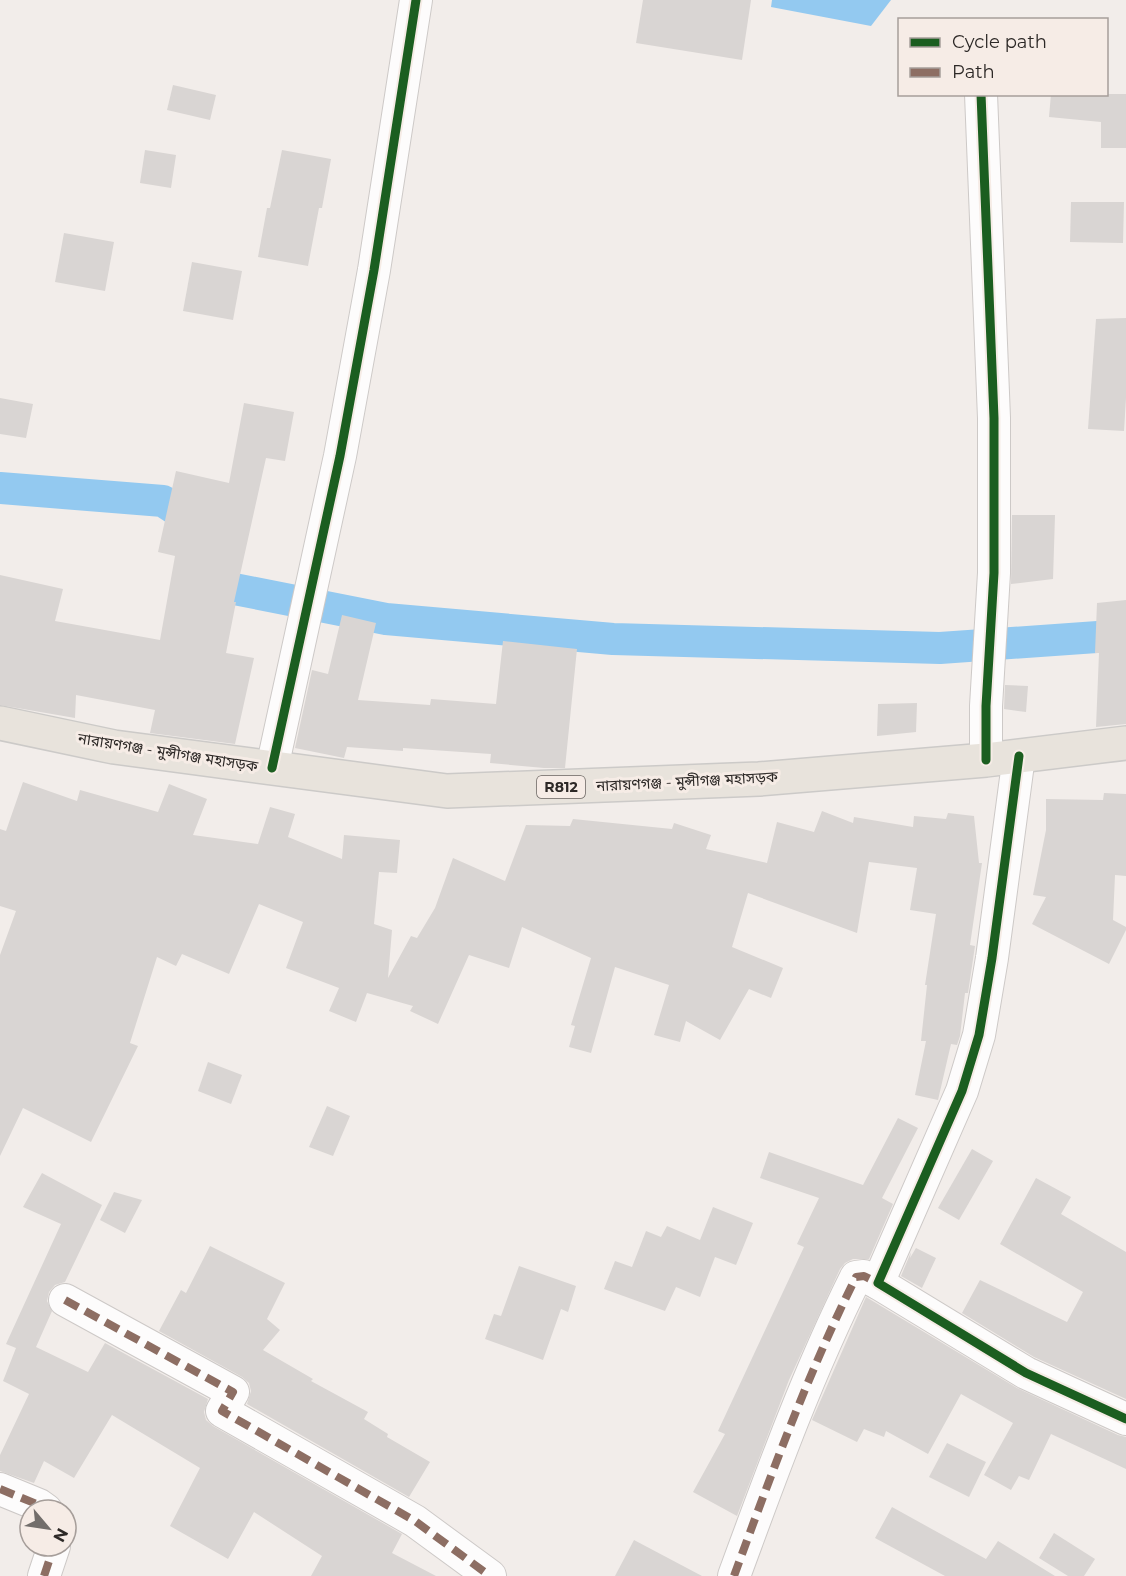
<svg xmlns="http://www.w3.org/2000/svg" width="1126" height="1576" viewBox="0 0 1126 1576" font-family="Montserrat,'Noto Sans Bengali',sans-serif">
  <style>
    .water { fill: #93c9f0 }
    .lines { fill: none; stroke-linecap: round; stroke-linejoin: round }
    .canal { stroke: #93c9f0; stroke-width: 32 }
    .building { fill: #d9d5d3 }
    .minor-casing { stroke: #cdc9c7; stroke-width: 34 }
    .major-casing { stroke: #cccac8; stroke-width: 36 }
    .minor { stroke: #fdfcfc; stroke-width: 32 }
    .major { stroke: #e8e3dc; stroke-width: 33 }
    .quiet { stroke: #8d6e63; stroke-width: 8; stroke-dasharray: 15 8; stroke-linecap: butt }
    .cycleway-casing { stroke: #f6ece6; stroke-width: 13 }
    .cycleway { stroke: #1b5e20; stroke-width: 9 }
    .labels { text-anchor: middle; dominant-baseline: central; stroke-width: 6; stroke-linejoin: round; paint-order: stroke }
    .shield { fill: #f6ece6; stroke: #696460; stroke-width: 1.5 }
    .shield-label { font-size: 14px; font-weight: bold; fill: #2d2927 }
    .street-label { font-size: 15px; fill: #2d2927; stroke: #f6ece6 }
  </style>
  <rect width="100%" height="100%" fill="#f2edea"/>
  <path class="water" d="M 772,0 L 891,0 L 871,26 L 771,7 Z"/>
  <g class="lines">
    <path class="canal" d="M 0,488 L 163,501 L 212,533 L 219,586 L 386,619 L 613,639 L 940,648 L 1126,635"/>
  </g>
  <g class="building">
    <path d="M 643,0 L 751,0 L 742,60 L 636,43 Z"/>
    <path d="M 173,85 L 216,95 L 210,120 L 167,110 Z"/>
    <path d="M 1051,94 L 1126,94 L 1126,148 L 1101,148 L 1101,122 L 1049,117 Z"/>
    <path d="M 145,150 L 176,155 L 171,188 L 140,183 Z"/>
    <path d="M 282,150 L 331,159 L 322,208 L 319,208 L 308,266 L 258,257 L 267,208 L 270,208 Z"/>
    <path d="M 1071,202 L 1124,202 L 1123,243 L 1070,242 Z"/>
    <path d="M 64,233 L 114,242 L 105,291 L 55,282 Z"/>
    <path d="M 192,262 L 242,271 L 233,320 L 183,311 Z"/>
    <path d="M 1126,318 L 1126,398 L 1124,431 L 1088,429 L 1096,319 Z"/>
    <path d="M 0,398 L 33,404 L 26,438 L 0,434 Z"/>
    <path d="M 244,403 L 294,412 L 285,461 L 266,458 L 234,602 L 236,602 L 226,653 L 254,658 L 235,744 L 150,733 L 155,710 L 76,695 L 75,718 L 0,705 L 0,575 L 63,589 L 55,621 L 160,640 L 175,556 L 158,552 L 176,471 L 229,483 Z"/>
    <path d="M 1012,515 L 1055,515 L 1053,579 L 1011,584 Z"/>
    <path d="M 1126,600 L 1126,724 L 1096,727 L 1099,653 L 1095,653 L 1097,603 Z"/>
    <path d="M 342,615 L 376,623 L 358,700 L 430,705 L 431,699 L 496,704 L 503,641 L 577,649 L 565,768 L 544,768 L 490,763 L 491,754 L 403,748 L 403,751 L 347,747 L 344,758 L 295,748 L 312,670 L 328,674 Z"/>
    <path d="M 1005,685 L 1028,686 L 1026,712 L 1004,709 Z"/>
    <path d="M 917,703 L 916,732 L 877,736 L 878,704 Z"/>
    <path d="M 23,782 L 77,801 L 80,790 L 158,812 L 169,784 L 207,799 L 193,835 L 258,844 L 270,807 L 295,814 L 288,837 L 342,859 L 344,835 L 400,840 L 397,873 L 379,872 L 374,924 L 392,930 L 388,978 L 411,936 L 417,938 L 435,908 L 453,858 L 505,881 L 526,825 L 570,826 L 573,819 L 672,829 L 674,823 L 711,835 L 706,849 L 767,863 L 777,822 L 814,832 L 822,811 L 853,823 L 854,817 L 913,827 L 914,816 L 946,819 L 948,813 L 974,816 L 979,863 L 982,863 L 970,945 L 975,946 L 968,993 L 965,993 L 960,1036 L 957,1045 L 951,1044 L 938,1100 L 915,1095 L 926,1041 L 921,1041 L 927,985 L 925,985 L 936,914 L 910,910 L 917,868 L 869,862 L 857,933 L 748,893 L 732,947 L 783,968 L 771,998 L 749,989 L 720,1040 L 686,1021 L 680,1042 L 654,1035 L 669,985 L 615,967 L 591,1053 L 569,1047 L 575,1026 L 571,1025 L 591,958 L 522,927 L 509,968 L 469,955 L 438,1024 L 410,1011 L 413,1006 L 367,993 L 356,1022 L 329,1011 L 339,988 L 286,968 L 303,922 L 259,904 L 229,974 L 182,954 L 176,966 L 157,957 L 130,1043 L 138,1046 L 91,1142 L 23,1108 L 0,1156 L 0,955 L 16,911 L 0,906 L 0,829 L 6,831 Z"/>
    <path d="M 1104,793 L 1126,794 L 1126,876 L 1115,875 L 1113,920 L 1126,927 L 1126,930 L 1109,964 L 1032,924 L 1046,897 L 1033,895 L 1046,830 L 1046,799 L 1103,800 Z"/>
    <path d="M 208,1062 L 242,1075 L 231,1104 L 198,1091 Z"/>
    <path d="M 327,1106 L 350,1116 L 333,1156 L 309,1147 Z"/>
    <path d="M 898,1118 L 918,1128 L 882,1198 L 893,1204 L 869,1259 L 853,1259 L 845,1263 L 840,1269 L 789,1380 L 737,1516 L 693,1492 L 725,1434 L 718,1431 L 804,1247 L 797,1244 L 819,1198 L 760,1178 L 769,1152 L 863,1185 Z"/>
    <path d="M 972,1149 L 993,1161 L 959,1220 L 938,1208 Z"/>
    <path d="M 42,1173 L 102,1205 L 65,1282 L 55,1285 L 49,1292 L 47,1301 L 52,1311 L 36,1347 L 88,1372 L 105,1343 L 208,1399 L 204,1412 L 206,1420 L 213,1426 L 402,1534 L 392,1553 L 436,1576 L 311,1576 L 322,1556 L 254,1512 L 228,1559 L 170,1526 L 200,1468 L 112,1415 L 74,1478 L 44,1461 L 34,1483 L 0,1471 L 0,1455 L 29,1394 L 3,1381 L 16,1348 L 6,1344 L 61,1224 L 23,1207 Z"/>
    <path d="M 1036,1178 L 1071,1197 L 1061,1214 L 1126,1252 L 1126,1399 L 1034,1357 L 962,1313 L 980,1280 L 1067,1322 L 1083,1292 L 1000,1244 Z"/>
    <path d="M 114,1192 L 142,1200 L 125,1233 L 100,1220 Z"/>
    <path d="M 713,1207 L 753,1223 L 736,1265 L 715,1257 L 700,1297 L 676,1287 L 665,1311 L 604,1289 L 615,1261 L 632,1267 L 646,1231 L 661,1237 L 667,1226 L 700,1240 Z"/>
    <path d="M 210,1246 L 285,1283 L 267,1319 L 280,1330 L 263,1350 L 313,1379 L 311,1381 L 368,1412 L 364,1419 L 388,1434 L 387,1437 L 430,1462 L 409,1497 L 247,1404 L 251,1391 L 249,1383 L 242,1377 L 159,1331 L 181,1290 L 186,1293 Z"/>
    <path d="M 916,1248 L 936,1258 L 922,1288 L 901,1276 L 911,1252 L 910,1258 Z"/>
    <path d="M 519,1266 L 576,1286 L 568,1312 L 561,1309 L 543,1360 L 485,1339 L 494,1314 L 501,1316 Z"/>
    <path d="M 866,1297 L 1017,1388 L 1118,1435 L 1126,1437 L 1126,1469 L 1051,1434 L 1029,1480 L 1019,1476 L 1011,1490 L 984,1475 L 1013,1423 L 961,1394 L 928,1454 L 886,1431 L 884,1437 L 864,1429 L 857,1442 L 812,1420 Z"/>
    <path d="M 947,1443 L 986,1462 L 969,1497 L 929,1477 Z"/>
    <path d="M 892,1507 L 986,1559 L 998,1541 L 1055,1576 L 945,1576 L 875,1538 Z"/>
    <path d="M 1054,1533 L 1095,1559 L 1084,1576 L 1068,1576 L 1039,1558 Z"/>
    <path d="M 634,1540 L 702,1576 L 615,1576 Z"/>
  </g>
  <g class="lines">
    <g class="minor-casing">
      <g id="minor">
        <path d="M 981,94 L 994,418 L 994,573 L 986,706 L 986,760"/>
        <path d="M 1019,756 L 992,958 L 979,1035 L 962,1091 L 878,1283 L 1026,1373 L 1126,1419"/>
        <path d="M 272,768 L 340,456 L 374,270 L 416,0"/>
        <path d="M 65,1300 L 233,1392 L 222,1411 L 415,1521 L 490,1576"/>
        <path d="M 0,1489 L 39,1505 L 46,1510"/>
        <path d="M 44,1576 L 54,1546"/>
        <path d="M 734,1576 C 771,1475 808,1373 856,1277 L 864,1276 L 878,1283"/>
      </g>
    </g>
    <g class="major-casing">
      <path id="major" d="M 0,723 L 114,747 L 447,791 L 759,779 L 986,760 L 1126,743"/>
    </g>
    <use href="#minor" class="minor"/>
    <use href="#major" class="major"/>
    <g class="quiet">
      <path d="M 65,1300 L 233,1392 L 222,1411 L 415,1521 L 490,1576"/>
      <path d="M 0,1489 L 39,1505 L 46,1510"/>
      <path d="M 44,1576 L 54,1546"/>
      <path d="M 734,1576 C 771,1475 808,1373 856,1277 L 864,1276 L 878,1283"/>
    </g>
    <g class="cycleway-casing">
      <g id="cycleway">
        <path d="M 981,94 L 994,418 L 994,573 L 986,706 L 986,760"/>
        <path d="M 1019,756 L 992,958 L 979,1035 L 962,1091 L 878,1283 L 1026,1373 L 1126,1419"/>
        <path d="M 272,768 L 340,456 L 374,270 L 416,0"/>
      </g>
    </g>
    <use href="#cycleway" class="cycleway"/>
  </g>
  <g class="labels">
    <rect class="shield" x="537" y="776" width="48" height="22" rx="4.5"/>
    <g class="shield-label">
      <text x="561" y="787">R812</text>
    </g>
    <g class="street-label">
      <text transform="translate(168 752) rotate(9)">নারায়ণগঞ্জ - মুন্সীগঞ্জ মহাসড়ক</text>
      <text transform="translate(687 781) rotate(-3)">নারায়ণগঞ্জ - মুন্সীগঞ্জ মহাসড়ক</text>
    </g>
  </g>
  <rect x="898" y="18" width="210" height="78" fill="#f6ece6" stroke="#a69e9a" stroke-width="1.5"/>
  <rect x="910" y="38" width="30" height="9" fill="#1b5e20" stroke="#a69e9a" stroke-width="1.5"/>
  <text x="952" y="48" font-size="18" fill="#2d2927">Cycle path</text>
  <rect x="910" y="68" width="30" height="9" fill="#8d6e63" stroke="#a69e9a" stroke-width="1.5"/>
  <text x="952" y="78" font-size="18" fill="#2d2927">Path</text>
  <g transform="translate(48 1528) rotate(119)"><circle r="28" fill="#f6ece6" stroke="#a69e9a" stroke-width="1.5"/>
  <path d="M0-4.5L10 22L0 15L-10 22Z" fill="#726e6b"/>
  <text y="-9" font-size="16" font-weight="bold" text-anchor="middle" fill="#2d2927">N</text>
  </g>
</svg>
